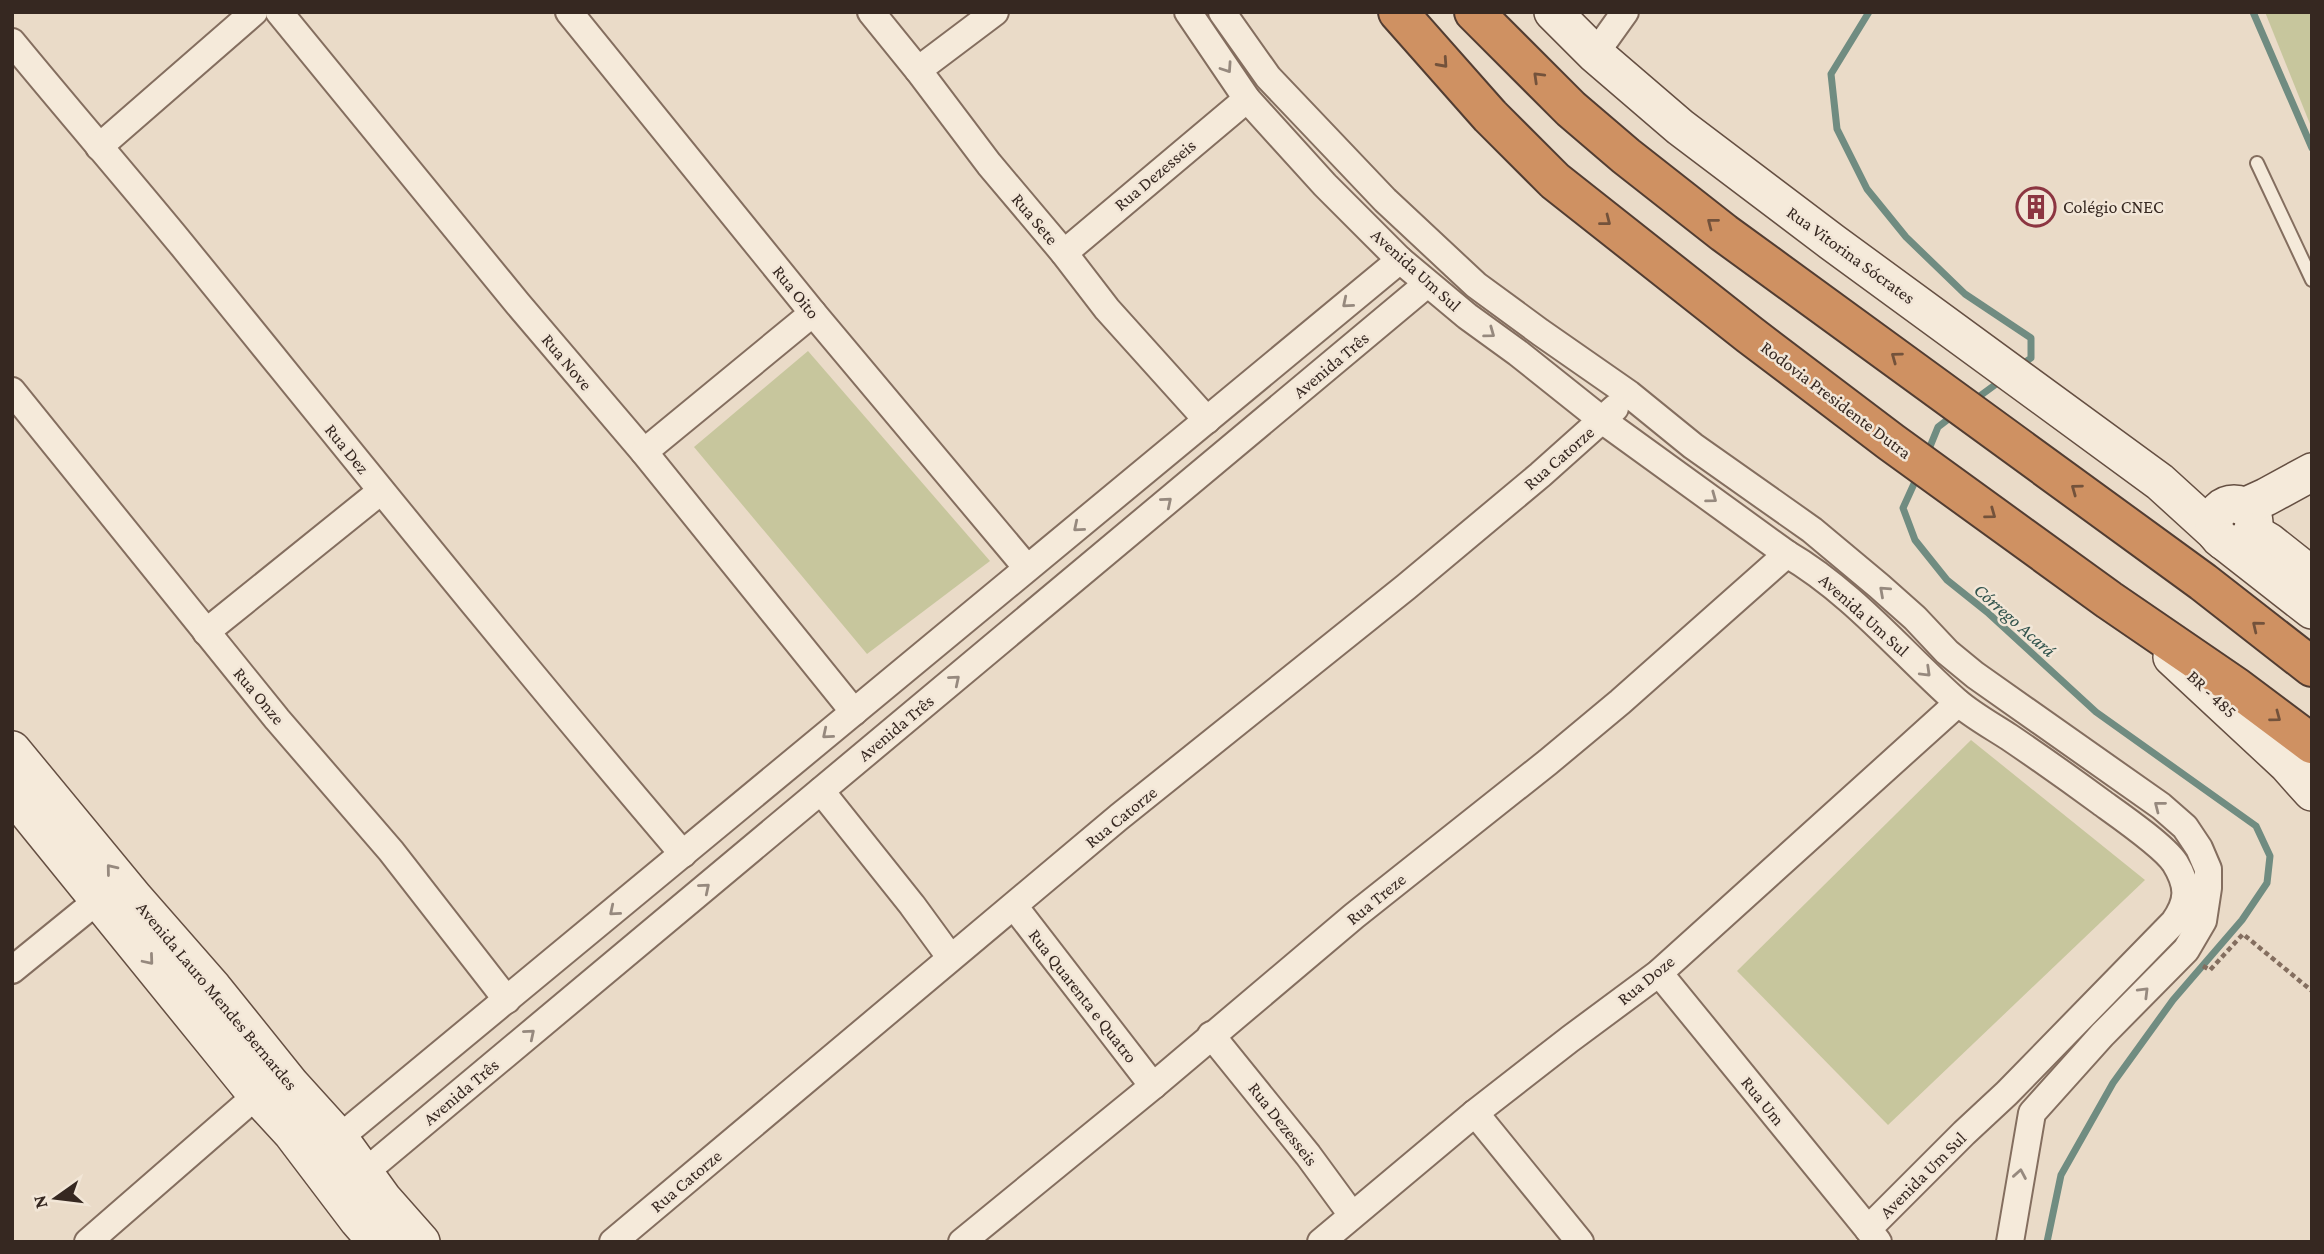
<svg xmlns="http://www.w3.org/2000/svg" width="2324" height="1254" viewBox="0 0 2324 1254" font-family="'Crimson Pro',serif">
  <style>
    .green { fill: #c7c69d }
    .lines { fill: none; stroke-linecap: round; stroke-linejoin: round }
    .stream { stroke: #708c81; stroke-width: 7 }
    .lane-casing { stroke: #846e5f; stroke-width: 16 }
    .street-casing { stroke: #846e5f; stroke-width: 30 }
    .secondary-casing { stroke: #654f42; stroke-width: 40 }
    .highway-casing { stroke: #523d32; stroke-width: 42 }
    .path { stroke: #846e5f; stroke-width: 4.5; stroke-dasharray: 5 3.5; stroke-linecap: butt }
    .lane { stroke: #f5eada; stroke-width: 12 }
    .street { stroke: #f5eada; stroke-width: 26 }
    .secondary { stroke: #f5eada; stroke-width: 37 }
    .highway { stroke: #cf9162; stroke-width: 38 }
    .oneway { stroke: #73523b }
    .oneway2 { stroke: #96897e }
    .labels { text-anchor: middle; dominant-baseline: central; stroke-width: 5; stroke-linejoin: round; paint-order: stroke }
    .street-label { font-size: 18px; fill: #362821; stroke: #f2e6d7 }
    .poi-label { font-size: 18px; fill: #362821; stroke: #f2e6d7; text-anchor: start }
    .water-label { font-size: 19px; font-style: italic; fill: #32544d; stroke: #f2e6d7 }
  </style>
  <rect width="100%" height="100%" fill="#eadbc8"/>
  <g class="green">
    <path d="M 2265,12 L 2312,12 L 2312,129 Z"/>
    <path d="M 808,351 L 990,561 L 867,654 L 694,447 Z"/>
    <path d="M 1971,740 L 2145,880 L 1888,1125 L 1737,971 Z"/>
  </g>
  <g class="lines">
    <g class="stream">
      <path d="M 1869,12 L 1831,74 L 1837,129 L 1867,189 L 1906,237 L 1965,294 L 2031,338 L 2031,358 L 2021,365"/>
      <path d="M 2253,12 L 2312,148"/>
      <path d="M 1973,401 L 2003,379"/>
      <path d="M 1927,454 L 1938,427 L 1955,414"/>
      <path d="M 1918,475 L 1903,508 L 1915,540 L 1947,580 L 1987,612 L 2096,712 L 2256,826 L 2270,856 L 2267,883 L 2242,920 L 2173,1000 L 2113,1083 L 2061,1175 L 2047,1242"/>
    </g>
    <g class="lane-casing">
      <path id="lane" d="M 2257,163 L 2312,280"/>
    </g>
    <g class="street-casing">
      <g id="street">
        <path d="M 279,12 L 518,304 L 644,452 L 854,712"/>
        <path d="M 569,12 L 813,313 L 1027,568"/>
        <path d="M 871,12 L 918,70 L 989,164 L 1064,253 L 1107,309 L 1207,420"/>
        <path d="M 1188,12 L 1247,99 L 1325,185 L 1400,260 L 1467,316 L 1518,353 L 1602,420 L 1787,554 C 1852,592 1901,652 1956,701 C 1972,715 1992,726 2009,737 C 2040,758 2071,780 2101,802 C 2119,815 2164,846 2175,863 C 2189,886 2189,901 2174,922 L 2007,1093 L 1964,1133 L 1868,1229 L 1878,1242"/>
        <path d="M 1222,12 L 1268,77 L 1385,200 L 1476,285 L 1540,332 L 1629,394 L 1693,446 L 1812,530 L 1879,586 L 1915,618 L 1947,652 L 1975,675 L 2161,806 L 2185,827 L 2199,848 L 2208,869 L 2208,888 L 2203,921 L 2186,950 L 2102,1035 L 2032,1113 L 2010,1242"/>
        <path d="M 12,42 C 68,110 126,177 182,245 C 348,449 512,654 683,854"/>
        <path d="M 1595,54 L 1625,12"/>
        <path d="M 918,70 L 995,12"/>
        <path d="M 99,147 L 254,12"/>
        <path d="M 1064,253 L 1247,99"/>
        <path d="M 12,391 L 277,719 L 391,851 L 507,1000"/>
        <path d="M 644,452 L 813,313"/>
        <path d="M 206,632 L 381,491"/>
        <path d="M 821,791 L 912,905 L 950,957"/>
        <path d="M 1014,906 L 1153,1086"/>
        <path d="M 12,970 L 98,900"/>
        <path d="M 1659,973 L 1868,1229"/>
        <path d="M 1211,1035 L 1308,1155 L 1352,1215"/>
        <path d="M 1475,1113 L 1580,1242"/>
        <path d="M 339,1138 L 1400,260"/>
        <path d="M 365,1172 L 1427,284"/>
        <path d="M 88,1242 L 257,1095"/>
        <path d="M 613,1242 L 1119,817 L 1406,587 L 1540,475 L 1615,408"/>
        <path d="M 962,1242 L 1153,1086 L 1354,916 L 1548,762 L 1620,702 L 1787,554"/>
        <path d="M 1321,1242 L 1475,1113 L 1570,1039 L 1659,973 L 1958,703"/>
      </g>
    </g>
    <g class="secondary-casing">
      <g id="secondary">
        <path d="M 1553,12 L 1595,54 L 1680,127 L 1832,242 L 2160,482 L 2216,533"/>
        <circle cx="2234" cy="524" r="20"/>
        <path d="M 2244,507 L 2266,497 L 2312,472"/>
        <path d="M 2252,532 L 2269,542 L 2312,576"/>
        <path d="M 2225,542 L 2312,610"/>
        <path d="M 2172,657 L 2287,764 L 2312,792"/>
        <path d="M 12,750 L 135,899 L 213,988 L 291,1085 L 339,1138 L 383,1199 L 421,1242"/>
        <path d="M 12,793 L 257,1095 L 292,1133 L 358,1220 L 377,1242"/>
      </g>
    </g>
    <g class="highway-casing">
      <g id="highway">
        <path d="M 1398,12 L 1490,116 L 1555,181 L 1750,335 L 1891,442 L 2109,600 L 2236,687 L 2312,744"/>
        <path d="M 1474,12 L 1571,109 L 1626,156 L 1724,233 L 2203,582 L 2312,667"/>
      </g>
    </g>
    <path class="path" d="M 2203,966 L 2210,970 L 2243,934 L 2312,991"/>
    <use href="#lane" class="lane"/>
    <use href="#street" class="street"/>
    <use href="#secondary" class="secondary"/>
    <use href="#highway" class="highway"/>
  </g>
  <defs><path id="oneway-chevron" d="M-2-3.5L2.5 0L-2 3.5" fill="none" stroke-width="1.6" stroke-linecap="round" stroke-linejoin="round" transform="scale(1.75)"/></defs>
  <g class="oneway">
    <use href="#oneway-chevron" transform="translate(1443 63) rotate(48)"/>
    <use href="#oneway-chevron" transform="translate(1538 77) rotate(-136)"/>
    <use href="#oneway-chevron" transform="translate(1606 221) rotate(38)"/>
    <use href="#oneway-chevron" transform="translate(1712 223) rotate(-142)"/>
    <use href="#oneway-chevron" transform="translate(1896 357) rotate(-144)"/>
    <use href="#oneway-chevron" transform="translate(2076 489) rotate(-144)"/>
    <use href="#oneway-chevron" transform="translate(1991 514) rotate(36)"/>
    <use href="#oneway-chevron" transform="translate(2257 626) rotate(-141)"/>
    <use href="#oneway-chevron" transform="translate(2276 717) rotate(37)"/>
  </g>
  <g class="oneway2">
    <use href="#oneway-chevron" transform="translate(1227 68) rotate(56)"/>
    <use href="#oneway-chevron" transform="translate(1347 303) rotate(140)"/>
    <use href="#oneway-chevron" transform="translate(1490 333) rotate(36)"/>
    <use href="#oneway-chevron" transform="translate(1712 498) rotate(36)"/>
    <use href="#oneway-chevron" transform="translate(1167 502) rotate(-40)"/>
    <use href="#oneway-chevron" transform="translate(1078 527) rotate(140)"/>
    <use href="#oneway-chevron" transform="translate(1884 591) rotate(-138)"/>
    <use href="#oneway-chevron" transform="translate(1926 672) rotate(44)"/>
    <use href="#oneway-chevron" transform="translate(955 680) rotate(-40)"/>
    <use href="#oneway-chevron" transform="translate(827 734) rotate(140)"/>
    <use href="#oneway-chevron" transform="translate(2159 806) rotate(-142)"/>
    <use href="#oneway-chevron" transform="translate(111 869) rotate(-129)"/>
    <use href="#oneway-chevron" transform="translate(705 888) rotate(-40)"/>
    <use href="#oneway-chevron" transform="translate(614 911) rotate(140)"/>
    <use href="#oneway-chevron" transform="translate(149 960) rotate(50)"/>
    <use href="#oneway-chevron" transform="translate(2144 992) rotate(-45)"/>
    <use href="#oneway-chevron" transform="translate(530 1034) rotate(-40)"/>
    <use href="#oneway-chevron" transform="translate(2020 1174) rotate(-80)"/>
  </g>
  <defs>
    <g id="building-ring" transform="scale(2.0125)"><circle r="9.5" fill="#f2e6d7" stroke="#8c3541" stroke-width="1.5"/><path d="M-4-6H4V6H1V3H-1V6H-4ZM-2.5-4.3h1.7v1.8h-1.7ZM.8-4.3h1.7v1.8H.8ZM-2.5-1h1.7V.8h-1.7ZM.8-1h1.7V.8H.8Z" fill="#8c3541"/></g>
  </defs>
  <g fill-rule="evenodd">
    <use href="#building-ring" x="2036" y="207"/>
  </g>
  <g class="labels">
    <g class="street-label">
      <text transform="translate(1155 175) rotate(-40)">Rua Dezesseis</text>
      <text transform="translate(1035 219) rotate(50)">Rua Sete</text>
      <text transform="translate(1851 255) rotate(36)">Rua Vitorina Sócrates</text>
      <text transform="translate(1416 270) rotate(42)">Avenida Um Sul</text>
      <text transform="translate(796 292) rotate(51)">Rua Oito</text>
      <text transform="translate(567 362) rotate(50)">Rua Nove</text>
      <text transform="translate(1331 365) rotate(-40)">Avenida Três</text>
      <text transform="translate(1836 400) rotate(37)">Rodovia Presidente Dutra</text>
      <text transform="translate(347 449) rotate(51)">Rua Dez</text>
      <text transform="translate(1559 458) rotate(-41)">Rua Catorze</text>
      <text transform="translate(1864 615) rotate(42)">Avenida Um Sul</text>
      <text transform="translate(2212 694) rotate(43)">BR - 485</text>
      <text transform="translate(259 696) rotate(50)">Rua Onze</text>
      <text transform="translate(896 728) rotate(-40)">Avenida Três</text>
      <text transform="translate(1121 817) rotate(-39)">Rua Catorze</text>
      <text transform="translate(1376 899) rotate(-39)">Rua Treze</text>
      <text transform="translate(1646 980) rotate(-39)">Rua Doze</text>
      <text transform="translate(217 996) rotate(50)">Avenida Lauro Mendes Bernardes</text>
      <text transform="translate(1083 996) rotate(52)">Rua Quarenta e Quatro</text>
      <text transform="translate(461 1092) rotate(-40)">Avenida Três</text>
      <text transform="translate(1763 1101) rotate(51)">Rua Um</text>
      <text transform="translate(1283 1124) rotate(52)">Rua Dezesseis</text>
      <text transform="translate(1923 1175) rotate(-45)">Avenida Um Sul</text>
      <text transform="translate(686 1181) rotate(-40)">Rua Catorze</text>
    </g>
    <g class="poi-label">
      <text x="2063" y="207">Colégio CNEC</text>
    </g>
    <g class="water-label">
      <text transform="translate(2015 620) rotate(41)">Córrego Acará</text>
    </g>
  </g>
  <rect width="2324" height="1254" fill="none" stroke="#362821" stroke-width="28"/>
  <g transform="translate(56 1198) rotate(256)" stroke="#f2e6d7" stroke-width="5" paint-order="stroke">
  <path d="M0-5L12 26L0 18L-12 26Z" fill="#362821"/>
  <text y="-10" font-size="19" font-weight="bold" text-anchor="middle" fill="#362821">N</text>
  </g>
</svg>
